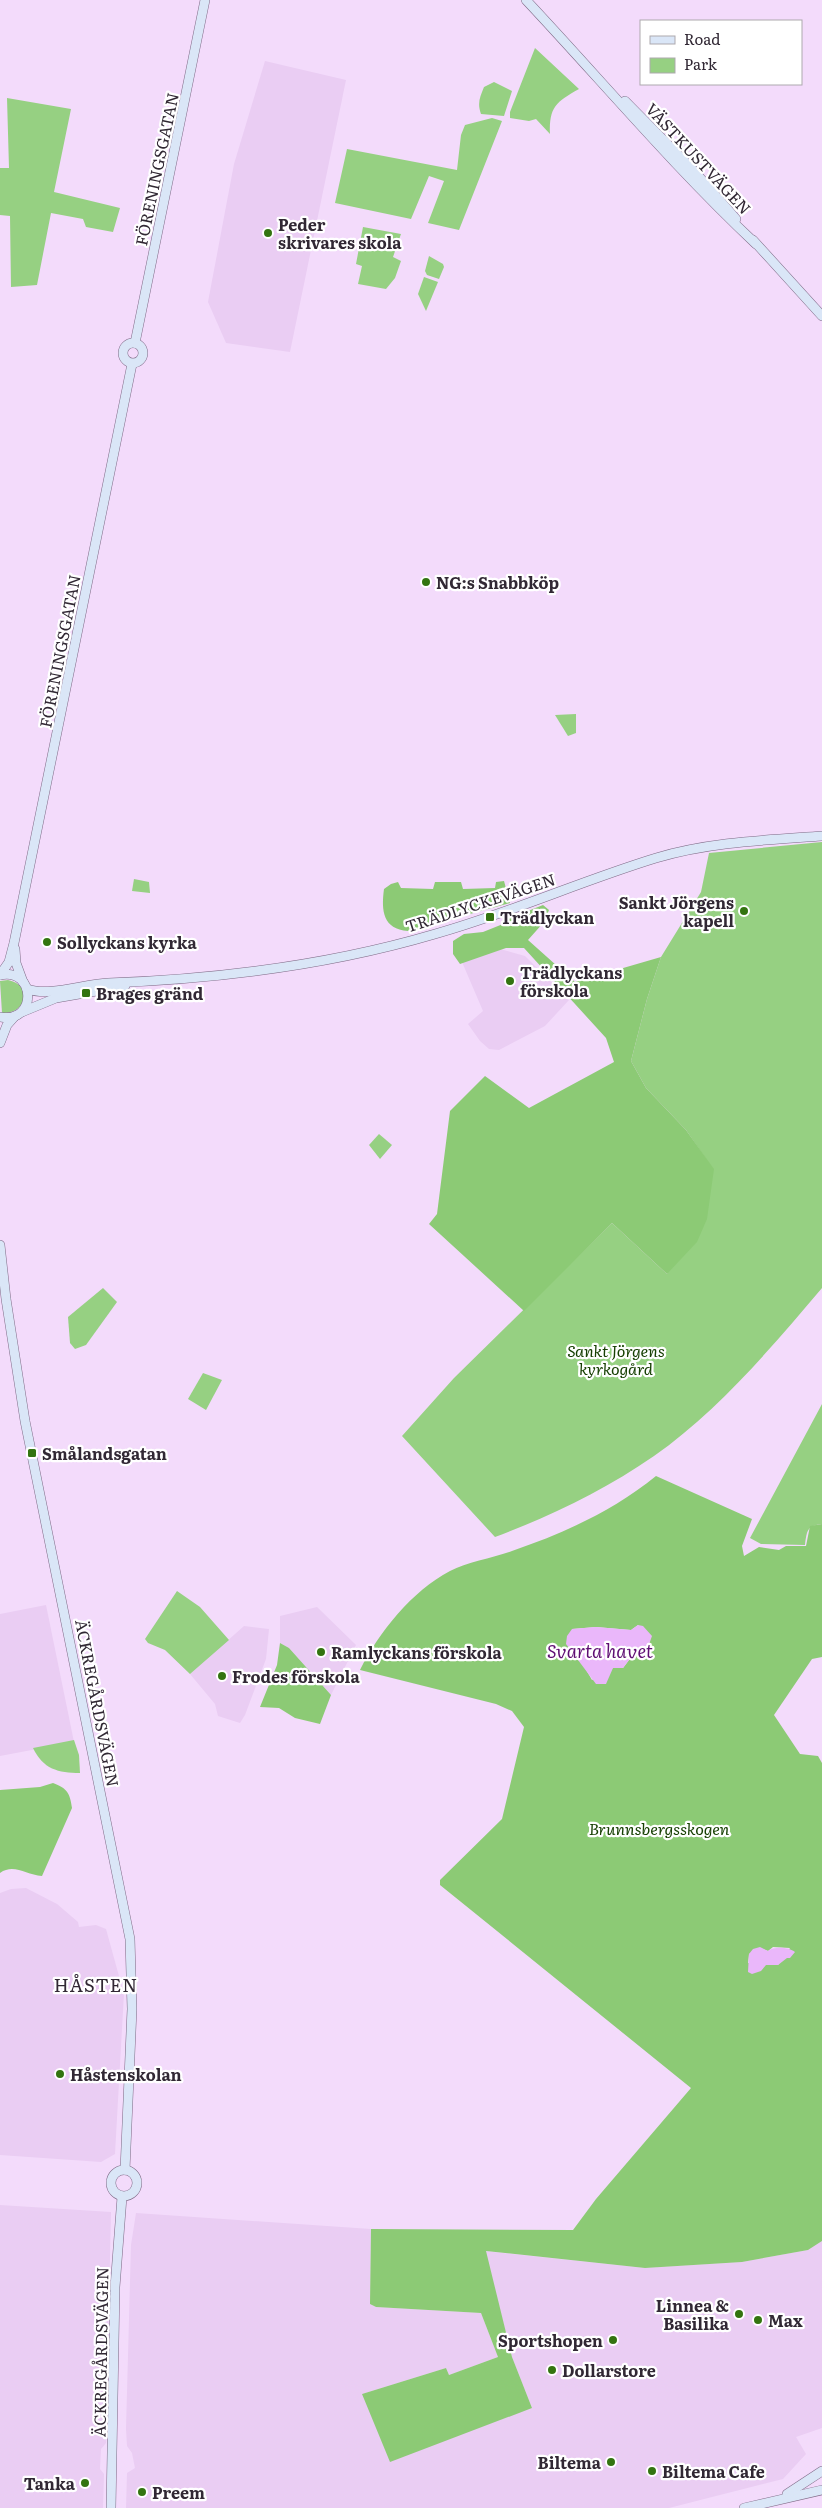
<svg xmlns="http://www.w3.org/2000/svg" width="822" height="2508" viewBox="0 0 822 2508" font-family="Literata,serif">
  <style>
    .built { fill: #eacdf3 }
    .green { fill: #96d082 }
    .forest { fill: #8cca75; fill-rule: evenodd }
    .water { fill: #eab7fa }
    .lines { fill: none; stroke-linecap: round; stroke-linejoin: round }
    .secondary-casing { stroke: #7f6a86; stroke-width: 10 }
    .secondary { stroke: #dae6f7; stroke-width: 9 }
    .poi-dot { fill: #337410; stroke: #fff; stroke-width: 2 }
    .labels { text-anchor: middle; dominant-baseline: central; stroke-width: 4.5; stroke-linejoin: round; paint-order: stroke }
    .street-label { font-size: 16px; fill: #312834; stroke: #fff }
    .poi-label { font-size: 16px; font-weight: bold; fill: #312834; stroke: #fff; text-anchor: start }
    .park-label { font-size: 16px; font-style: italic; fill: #174003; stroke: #fff }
    .water-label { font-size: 18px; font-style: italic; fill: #5e0d73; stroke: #fff }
    .neighbourhood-label { font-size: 18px; letter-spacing: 1px; fill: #312834; stroke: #fff }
  </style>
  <rect width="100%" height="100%" fill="#f3dbfb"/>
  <g class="built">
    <path d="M 265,61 L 346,80 L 290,352 L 226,343 L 208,302 L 234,164 Z"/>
    <path d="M 500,949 L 525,956 L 569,1000 L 545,1026 L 499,1050 L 489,1049 L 480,1041 L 468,1024 L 483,1011 L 462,962 Z"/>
    <path d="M 46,1605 L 74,1742 L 0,1756 L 0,1614 Z"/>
    <path d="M 317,1607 L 356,1645 L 331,1695 L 289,1648 L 280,1643 L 280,1616 Z"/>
    <path d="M 244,1626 L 269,1629 L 266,1659 L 245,1715 L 240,1723 L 218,1716 L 215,1704 L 190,1674 Z"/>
    <path d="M 26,1888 L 57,1904 L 78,1922 L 79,1927 L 96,1925 L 106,1929 L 122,1987 L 124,1993 L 115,2154 L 101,2162 L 0,2155 L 0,1893 L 11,1889 Z"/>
    <path d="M 0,2205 L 111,2212 L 106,2443 L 101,2449 L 100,2469 L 104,2474 L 103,2508 L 0,2508 Z"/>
    <path d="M 136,2213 L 371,2229 L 370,2304 L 376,2307 L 481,2313 L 498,2357 L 449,2375 L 446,2368 L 362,2394 L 532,2408 L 512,2357 L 485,2251 L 645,2268 L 742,2262 L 808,2250 L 822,2241 L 822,2428 L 796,2437 L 806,2454 L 783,2479 L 669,2508 L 126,2508 L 127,2473 L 135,2468 L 132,2453 L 127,2446 L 126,2429 L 131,2245 Z"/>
  </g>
  <g class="green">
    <path d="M 535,48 L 579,89 C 556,102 549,107 550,134 L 536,119 L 529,121 L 510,118 L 510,112 Z"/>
    <path d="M 494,82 L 512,91 L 504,116 L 481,114 C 477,103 480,97 484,87 Z"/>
    <path d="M 7,98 L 71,109 L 54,192 L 120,208 L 113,232 L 86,227 L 83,219 L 51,213 L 37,285 L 11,287 L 10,216 L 0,215 L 0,168 L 9,168 Z"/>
    <path d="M 492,118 L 502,121 L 459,230 L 428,223 L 444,181 L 429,176 L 411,219 L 335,203 L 347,149 L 457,170 L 461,135 L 465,125 Z"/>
    <path d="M 363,227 L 401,234 L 393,257 L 401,261 L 395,278 L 386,289 L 358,284 L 362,266 L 356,264 Z"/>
    <path d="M 429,256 L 443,264 L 444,267 L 439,279 L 427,275 L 425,271 Z"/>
    <path d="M 424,277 L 438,282 L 426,311 L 418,294 Z"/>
    <path d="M 576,714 L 576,733 L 568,736 L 555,715 Z"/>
    <path d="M 822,842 L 822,1288 C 771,1348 718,1411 654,1456 C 605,1490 551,1516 495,1537 L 402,1436 L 454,1378 L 612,1223 L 667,1274 L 713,1169 L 686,1130 L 646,1088 L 631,1061 L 647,999 L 661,957 L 701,892 L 709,853 Z"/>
    <path d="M 134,879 L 149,882 L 150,893 L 132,891 Z"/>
    <path d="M 8,980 C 33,985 27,1014 2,1013 L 0,981 Z"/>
    <path d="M 379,1134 L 392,1145 L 380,1159 L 369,1145 Z"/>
    <path d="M 103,1288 L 117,1302 L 86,1345 L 75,1349 L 70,1343 L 68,1317 Z"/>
    <path d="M 203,1373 L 222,1380 L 206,1410 L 188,1399 Z"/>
    <path d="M 822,1404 L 822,1524 C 807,1526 807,1530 805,1545 L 761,1544 L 750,1538 Z"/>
    <path d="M 177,1591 L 200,1607 L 229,1640 L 190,1674 L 165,1650 L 148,1643 L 145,1639 Z"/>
    <path d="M 74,1740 L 79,1755 L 80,1773 C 58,1773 43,1769 33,1748 Z"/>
  </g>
  <g class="forest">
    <path d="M 504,881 L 510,903 L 408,931 C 383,929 381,911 384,889 L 391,884 L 398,882 L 401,888 L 433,889 L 435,882 L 461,882 L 463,889 L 495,888 L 496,882 Z"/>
    <path d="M 543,905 L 549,910 L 544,922 L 528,940 L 575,982 L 661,957 L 647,999 L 631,1061 L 646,1088 L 686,1130 L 714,1169 L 707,1219 L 697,1242 L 667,1274 L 612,1223 L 524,1311 L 429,1224 L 437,1214 L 450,1111 L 485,1076 L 529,1108 L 614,1062 L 606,1038 L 524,948 L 506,948 L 460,964 L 453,954 L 453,941 L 464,934 L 483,932 L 503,924 L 508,919 Z"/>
    <path d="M 656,1476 L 752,1519 L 742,1546 L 744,1556 L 759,1547 L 779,1550 L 786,1546 L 806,1546 L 810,1526 L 822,1524 L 822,1657 L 812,1659 L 774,1715 L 800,1754 L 818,1756 L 822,1763 L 822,2241 L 808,2250 L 742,2262 L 645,2268 L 486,2251 L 512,2357 L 532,2408 L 390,2462 L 362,2394 L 446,2368 L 449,2375 L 498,2357 L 481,2313 L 376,2307 L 370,2304 L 371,2229 L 573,2230 L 596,2199 L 691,2088 L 440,1885 L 440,1880 L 502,1819 L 524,1727 L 512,1711 L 496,1704 L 360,1670 C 379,1632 412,1591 450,1571 C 467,1562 493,1558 512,1551 C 564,1533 613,1511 656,1476 ZM 638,1625 L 649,1641 L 647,1649 L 632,1656 L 623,1668 L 613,1668 L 592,1680 L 585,1668 L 572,1629 L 596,1627 L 631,1630 ZM 773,1947 L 790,1948 L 778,1965 L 748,1963 L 749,1954 L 760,1948 L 768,1951 Z"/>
    <path d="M 280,1643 L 289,1648 L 331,1695 L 320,1724 L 295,1718 L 279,1708 L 260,1707 L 277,1665 Z"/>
    <path d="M 53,1783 C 67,1788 70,1793 72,1808 L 42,1876 C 26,1875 14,1863 0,1873 L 0,1790 L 40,1787 Z"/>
  </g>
  <g class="water">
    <path d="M 638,1625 L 643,1626 L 652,1636 L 646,1653 L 632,1656 L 623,1668 L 613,1668 L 606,1684 L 596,1684 L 566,1644 L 567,1636 L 572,1629 L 596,1627 L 631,1630 Z"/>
    <path d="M 760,1947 L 768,1951 C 774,1946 789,1947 795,1952 L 790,1958 L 787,1958 L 778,1965 L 766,1965 L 761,1971 L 752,1974 L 748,1972 L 749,1954 L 753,1949 Z"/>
  </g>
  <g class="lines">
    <g class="secondary-casing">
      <g id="secondary">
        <path d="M 526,0 C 602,81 674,167 756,244"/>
        <path d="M 625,101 L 695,172 L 736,219"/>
        <path d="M 753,240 L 822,316"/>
        <circle cx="133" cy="353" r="10"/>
        <path d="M 135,343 L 205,0"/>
        <path d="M 15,949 L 16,963 L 23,982"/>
        <path d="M 0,975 L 9,962 L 14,943 L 132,364"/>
        <path d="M 0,975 C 36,967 38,1024 0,1017"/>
        <path d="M 27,989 C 50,997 83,984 108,983 C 217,979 330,965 435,934 C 510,913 581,881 656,858 C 709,842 767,840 822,836"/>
        <path d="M 22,1012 L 56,998 L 125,986"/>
        <path d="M 0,1043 L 7,1025 L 15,1016"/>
        <path d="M 0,1245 L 6,1299 L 25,1421 L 130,1939 L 132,2009 L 125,2170"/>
        <circle cx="124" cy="2183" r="13"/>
        <path d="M 787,2494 L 822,2471"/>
        <path d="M 111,2508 L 115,2287 L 122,2197"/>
        <path d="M 744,2508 L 822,2490"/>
      </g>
    </g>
    <use href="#secondary" class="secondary"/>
  </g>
  <g class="poi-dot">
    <circle cx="268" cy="233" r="5"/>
    <circle cx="426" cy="582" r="5"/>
    <circle cx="744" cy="911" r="5"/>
    <rect x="485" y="912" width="10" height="10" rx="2.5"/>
    <circle cx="47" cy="942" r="5"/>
    <circle cx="510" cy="981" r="5"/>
    <rect x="81" y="988" width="10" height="10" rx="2.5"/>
    <rect x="27" y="1448" width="10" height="10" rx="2.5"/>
    <circle cx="321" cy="1652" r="5"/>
    <circle cx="222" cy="1676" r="5"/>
    <circle cx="60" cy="2074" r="5"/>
    <circle cx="739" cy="2314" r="5"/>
    <circle cx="758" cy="2320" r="5"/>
    <circle cx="613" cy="2340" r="5"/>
    <circle cx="552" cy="2370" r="5"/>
    <circle cx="611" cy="2462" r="5"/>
    <circle cx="652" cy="2471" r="5"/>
    <circle cx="85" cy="2483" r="5"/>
    <circle cx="142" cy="2492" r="5"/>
  </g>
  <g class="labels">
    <g class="street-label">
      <text transform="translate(699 158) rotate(47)">VÄSTKUSTVÄGEN</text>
      <text transform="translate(156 169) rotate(-78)">FÖRENINGSGATAN</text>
      <text transform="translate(59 651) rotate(-79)">FÖRENINGSGATAN</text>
      <text transform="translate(480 902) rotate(-18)">TRÄDLYCKEVÄGEN</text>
      <text transform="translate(98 1703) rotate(79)">ÄCKREGÅRDSVÄGEN</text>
      <text transform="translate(100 2352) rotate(-89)">ÄCKREGÅRDSVÄGEN</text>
    </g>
    <g class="poi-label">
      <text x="278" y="224">Peder<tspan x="278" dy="18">skrivares skola</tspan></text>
      <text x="436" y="582">NG:s Snabbköp</text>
      <text x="734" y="902" text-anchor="end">Sankt Jörgens<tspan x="734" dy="18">kapell</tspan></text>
      <text x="500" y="917">Trädlyckan</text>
      <text x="57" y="942">Sollyckans kyrka</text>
      <text x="520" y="972">Trädlyckans<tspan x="520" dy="18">förskola</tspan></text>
      <text x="96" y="993">Brages gränd</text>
      <text x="42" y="1453">Smålandsgatan</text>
      <text x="331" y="1652">Ramlyckans förskola</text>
      <text x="232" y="1676">Frodes förskola</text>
      <text x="70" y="2074">Håstenskolan</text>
      <text x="729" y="2305" text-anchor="end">Linnea &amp;<tspan x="729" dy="18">Basilika</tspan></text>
      <text x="768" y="2320">Max</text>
      <text x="603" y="2340" text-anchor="end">Sportshopen</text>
      <text x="562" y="2370">Dollarstore</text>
      <text x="601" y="2462" text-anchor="end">Biltema</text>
      <text x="662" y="2471">Biltema Cafe</text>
      <text x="75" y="2483" text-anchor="end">Tanka</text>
      <text x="152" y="2492">Preem</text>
    </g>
    <g class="park-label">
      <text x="616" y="1350">Sankt Jörgens<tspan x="616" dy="18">kyrkogård</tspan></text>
      <text x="659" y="1828">Brunnsbergsskogen</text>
    </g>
    <g class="water-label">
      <text x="600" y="1650">Svarta havet</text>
    </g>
    <g class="neighbourhood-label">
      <text x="96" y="1984">HÅSTEN</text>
    </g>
  </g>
  <rect x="640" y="20" width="162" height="65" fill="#ffffff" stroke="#ada9ae"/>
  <rect x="650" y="36" width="25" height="8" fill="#dae6f7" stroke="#ada9ae"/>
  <text x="684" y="45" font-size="15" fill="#312834">Road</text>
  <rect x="650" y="58" width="25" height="15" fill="#96d082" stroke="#ada9ae"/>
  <text x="684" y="70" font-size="15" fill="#312834">Park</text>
</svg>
